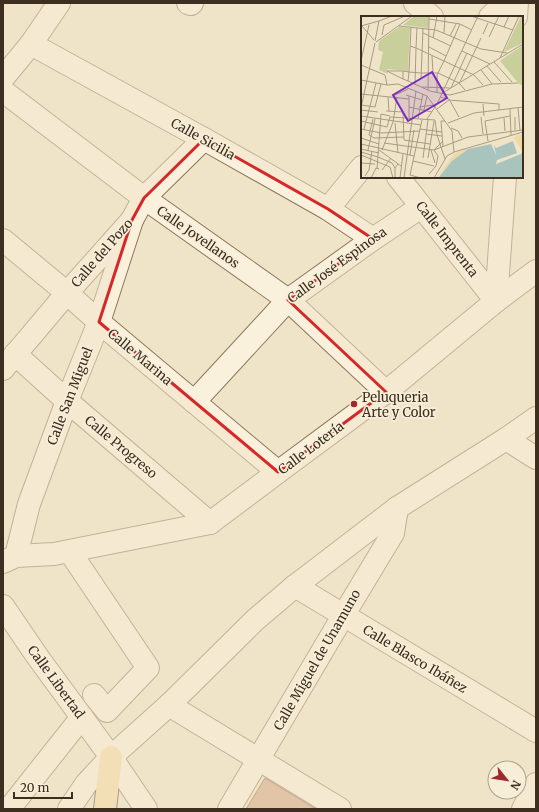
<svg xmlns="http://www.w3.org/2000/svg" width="539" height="812" viewBox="0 0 539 812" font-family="Merriweather,serif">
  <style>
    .building { fill: #cf9f7d; stroke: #8d5f41 }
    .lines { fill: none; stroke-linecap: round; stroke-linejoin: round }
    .minor-casing { stroke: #8d765c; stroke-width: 24 }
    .major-casing { stroke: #5b4430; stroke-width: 24 }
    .minor { stroke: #faf1dc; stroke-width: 22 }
    .major { stroke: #f3d9a0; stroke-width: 22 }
    .marked { fill: none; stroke: #d62828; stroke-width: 3; stroke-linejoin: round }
    .poi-dot { fill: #9e2a2b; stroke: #f7eed8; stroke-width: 1.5 }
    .labels { text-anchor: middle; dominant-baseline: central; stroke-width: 3.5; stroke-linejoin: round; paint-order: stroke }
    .street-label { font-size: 13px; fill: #3d2e20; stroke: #f7eed8 }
    .poi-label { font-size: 13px; fill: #3d2e20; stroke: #f7eed8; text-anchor: start }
    .inset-road { fill: none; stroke: #a89b85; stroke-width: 1 }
    .view { fill: #7b2cbf; fill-opacity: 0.15; stroke: #7b2cbf; stroke-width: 2 }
    .inset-edge { fill: none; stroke: #3d2e20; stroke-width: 2 }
  </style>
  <rect width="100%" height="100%" fill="#f0e4c8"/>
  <path class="building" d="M 265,778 L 316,809 L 246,809 Z"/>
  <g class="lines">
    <g class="minor-casing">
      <g id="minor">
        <path d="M 188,3 L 191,4 L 192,3"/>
        <path d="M 415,3 L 432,17"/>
        <path d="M 490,17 L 505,3"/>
        <path d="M 516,17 L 517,3"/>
        <path d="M 31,44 L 204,139 L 328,209 L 373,239"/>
        <path d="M 3,78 L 31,44 L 59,3"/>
        <path d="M 3,91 L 144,198 L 288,300 L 386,392"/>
        <path d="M 398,177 L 496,301"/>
        <path d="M 328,209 L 362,167"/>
        <path d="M 3,240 L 67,293 L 99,322 L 278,472"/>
        <path d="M 496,301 L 505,177"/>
        <path d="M 15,354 L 67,401 L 210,523"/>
        <path d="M 3,369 L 67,293 L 132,220 L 144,198 L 204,139"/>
        <path d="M 194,402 L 288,300 L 373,239 L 421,207"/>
        <path d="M 506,439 L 536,458"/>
        <path d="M 70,552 L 148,668 L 107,711 L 94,695"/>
        <path d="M 16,556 L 29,504 L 67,401 L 99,322 L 132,220"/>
        <path d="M 3,562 L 16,556 L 54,554 L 210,523 L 278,472 L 386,392 L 496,301 L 536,271"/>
        <path d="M 295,586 L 536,731"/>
        <path d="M 3,606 L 37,656 L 111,757 L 146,809"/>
        <path d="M 169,705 L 340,809"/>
        <path d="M 9,809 L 82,717"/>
        <path d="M 69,809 L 86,784 L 111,757 L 169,705 L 255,620 L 295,586 L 397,508 L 506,439 L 536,418"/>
        <path d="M 229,809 L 343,616 L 393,533 L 397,508"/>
        <path d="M 523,809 L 536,784"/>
      </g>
    </g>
    <g class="major-casing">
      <path id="major" d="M 105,809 L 111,757"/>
    </g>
    <use href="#minor" class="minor"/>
    <use href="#major" class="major"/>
  </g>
  <path d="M0 0H539V812H0ZM 204,139 L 328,209 L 373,239 L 288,300 L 386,392 L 278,472 L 99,322 L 132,220 L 144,198 Z" fill="#f0e4c8" fill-opacity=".55" fill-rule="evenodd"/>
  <path class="marked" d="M 204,139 L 328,209 L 373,239 L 288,300 L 386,392 L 278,472 L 99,322 L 132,220 L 144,198 Z"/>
  <circle class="poi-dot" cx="354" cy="404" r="4"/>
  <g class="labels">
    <g class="street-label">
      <text transform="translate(203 139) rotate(29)">Calle Sicilia</text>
      <text transform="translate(198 237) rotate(35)">Calle Jovellanos</text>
      <text transform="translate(447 239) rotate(52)">Calle Imprenta</text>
      <text transform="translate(102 253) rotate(-49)">Calle del Pozo</text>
      <text transform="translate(337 265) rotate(-36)">Calle José Espinosa</text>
      <text transform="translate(140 357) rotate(40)">Calle Marina</text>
      <text transform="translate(70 396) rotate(-69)">Calle San Miguel</text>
      <text transform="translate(121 447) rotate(40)">Calle Progreso</text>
      <text transform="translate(311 448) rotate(-37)">Calle Lotería</text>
      <text transform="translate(415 659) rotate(31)">Calle Blasco Ibáñez</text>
      <text transform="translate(317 660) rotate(-60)">Calle Miguel de Unamuno</text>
      <text transform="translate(56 682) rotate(54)">Calle Libertad</text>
    </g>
    <g class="poi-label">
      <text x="362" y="397">Peluqueria<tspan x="362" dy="15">Arte y Color</tspan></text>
    </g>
  </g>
  <g transform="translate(361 16)">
    <rect width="162" height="162" fill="#f0e4c8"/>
    <path d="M 53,0 L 68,0 L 67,12 L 42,9 ZM 160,0 L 162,0 L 162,27 L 143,36 ZM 38,11 L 49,12 L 47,55 L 26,53 L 27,58 L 18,54 L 22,36 L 17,34 L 18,25 ZM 162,29 L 162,70 L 158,68 L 139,45 Z" fill="#c9cf9b"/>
    <path d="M 156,119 L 162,119 L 161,135 L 153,122 ZM 103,133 L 106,133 L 91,145 L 75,162 L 93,138 Z" fill="#ecd9a5"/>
    <path d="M 152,125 L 156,137 L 136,144 L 135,148 L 160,138 L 162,135 L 162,162 L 77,162 L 91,145 L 107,133 L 130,128 L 135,139 L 133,129 L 135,132 Z" fill="#a9c4bc"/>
    <path class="inset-road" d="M 110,0 L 152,14M 68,3 L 99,8 L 111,14M 18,5 L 31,0M 0,10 L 18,5M 1,10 L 13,24M 38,10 L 75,14 L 120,33 L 146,37M 50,11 L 48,56 L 47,65 L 42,63 L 42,55 L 48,56 L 60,57 L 77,57 L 98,67 L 104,74M 143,11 L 148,0M 56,12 L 55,32 L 83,45 L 99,8M 62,17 L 90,30M 83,17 L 84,0M 122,18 L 127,7M 21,19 L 23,9 L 44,0M 89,20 L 95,8M 128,21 L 138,0M 72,22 L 76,0M 14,25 L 18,5M 15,26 L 51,0M 49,30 L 55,32 L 54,68M 68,31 L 85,40M 101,35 L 129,48M 71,40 L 72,57M 139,42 L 158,0M 0,45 L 8,9M 133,46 L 151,66M 0,49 L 24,59 L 26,69M 126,50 L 140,66M 120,54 L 131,68M 42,63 L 26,55 L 42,55M 60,63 L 62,12M 0,64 L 26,69 L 37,68 L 66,80 L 91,115 L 93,136M 47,65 L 69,75 L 89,79 L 131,68 L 157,67M 99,66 L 120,22M 61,71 L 89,72M 90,72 L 106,37M 67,74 L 68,0M 76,77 L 76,59 L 83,45 L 113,59 L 122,69M 0,78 L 48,83M 80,78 L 162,28M 45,79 L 61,84M 32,80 L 47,73M 48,80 L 48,102M 27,81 L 28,95M 79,81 L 88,83 L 98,101M 122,88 L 123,100M 0,89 L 14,91 L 20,68M 48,91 L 71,96M 58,91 L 73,89M 0,92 L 14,27M 157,92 L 159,114M 76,93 L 88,84 L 138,88 L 138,94M 149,93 L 150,119M 0,94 L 17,96M 63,94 L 66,80M 25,95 L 42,96 L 43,124 L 69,128M 0,100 L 60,109M 29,101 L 74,104 L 76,119 L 84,143M 120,101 L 122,118M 154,101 L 154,114M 143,102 L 144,115M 12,103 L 8,119 L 13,122 L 43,121M 57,103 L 62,78M 66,103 L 76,88 L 117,0M 0,105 L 26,111 L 29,101M 124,105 L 149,100M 124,105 L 127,125M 34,107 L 37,137M 87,107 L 113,97 L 162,91M 90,112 L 97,115 L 101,122M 0,113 L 20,117 L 59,115M 3,113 L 15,67M 59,113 L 81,116M 65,118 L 81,120M 0,122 L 18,128M 23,127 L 73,134 L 107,121 L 162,114M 0,128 L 53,140M 82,131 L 80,105 L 84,105M 0,133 L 18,137M 7,134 L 14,103M 18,134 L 40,150M 21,134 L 32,106 L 36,81M 70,134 L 74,147M 0,136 L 17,141M 0,139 L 29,151 L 32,162M 49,139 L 53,114M 17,141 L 31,147 L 34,152M 62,142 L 67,104M 67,142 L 73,105M 52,145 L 73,150M 0,147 L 14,148M 16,153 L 20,98 L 29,100M 21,154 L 30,142M 68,158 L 75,150 L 77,140 L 73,134 L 81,126M 4,160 L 8,154 L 11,135M 10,162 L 15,152 L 18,153M 34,162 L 34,152 L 37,148M 39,162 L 42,138M 43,162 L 55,75M 60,162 L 49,159 L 61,104M 73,162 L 86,140 L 93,136 L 162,116"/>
    <path class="view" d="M 71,56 L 86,82 L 47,105 L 32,79 Z"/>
    <rect width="162" height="162" class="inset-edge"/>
  </g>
  <rect width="539" height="812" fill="none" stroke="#3d2e20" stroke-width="8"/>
  <g transform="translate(507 780) rotate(120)"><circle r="19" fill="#f7eed8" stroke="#ada18e"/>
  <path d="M0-3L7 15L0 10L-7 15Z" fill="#9e2a2b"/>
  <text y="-6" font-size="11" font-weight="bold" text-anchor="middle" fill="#3d2e20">N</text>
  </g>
  <path d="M14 792v6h58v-6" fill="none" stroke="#3d2e20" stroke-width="2"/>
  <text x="20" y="792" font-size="12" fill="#3d2e20" stroke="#f7eed8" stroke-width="3" paint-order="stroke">20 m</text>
</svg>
